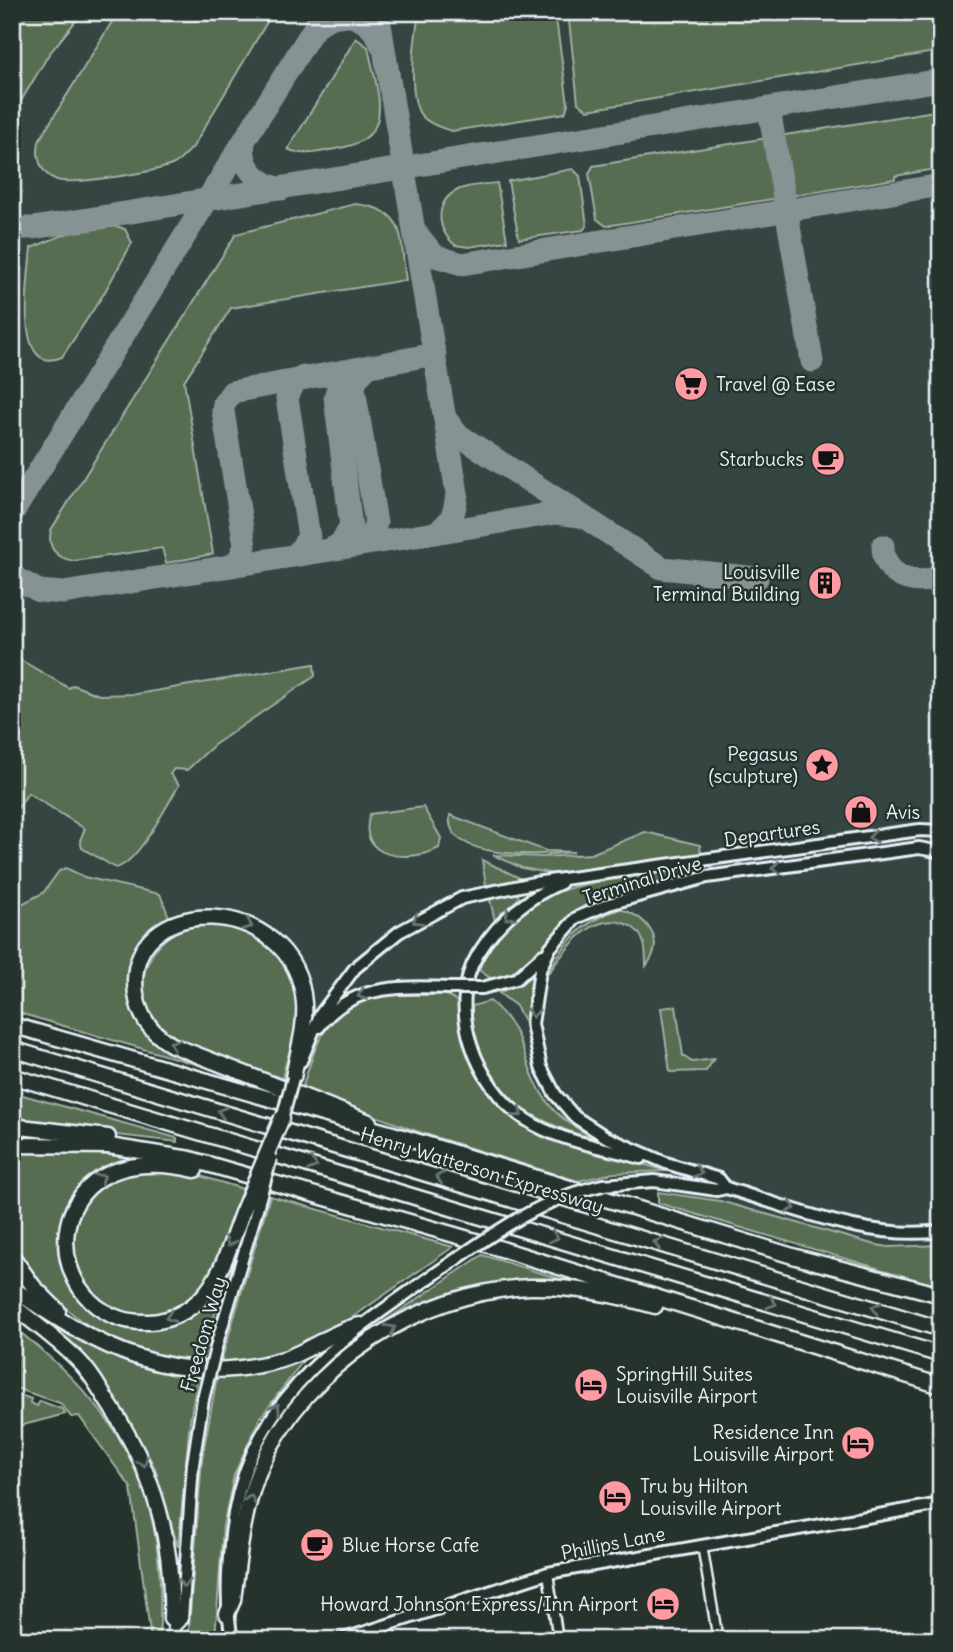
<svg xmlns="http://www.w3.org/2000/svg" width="953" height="1652" viewBox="0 0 953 1652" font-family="Delius,sans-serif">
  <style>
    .built { fill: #364442 }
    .green { fill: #576d51; stroke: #a0afa4; stroke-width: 2 }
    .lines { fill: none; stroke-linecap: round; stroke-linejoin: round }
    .taxiway { stroke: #879292; stroke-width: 23 }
    .street-casing { stroke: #e8f1f8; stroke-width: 13 }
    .secondary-casing { stroke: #e8f1f8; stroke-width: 16 }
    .highway-casing { stroke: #e8f1f8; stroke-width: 19 }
    .street { stroke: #26332d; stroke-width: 8 }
    .secondary { stroke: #26332d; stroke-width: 10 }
    .highway { stroke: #26332d; stroke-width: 14 }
    .secondary-bridge-casing { stroke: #e8f1f8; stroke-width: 16; stroke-linecap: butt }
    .highway-bridge-casing { stroke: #e8f1f8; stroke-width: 19; stroke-linecap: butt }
    .secondary-bridge { stroke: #26332d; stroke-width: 10 }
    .highway-bridge { stroke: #26332d; stroke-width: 14 }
    .oneway { stroke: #6a7674 }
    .labels { text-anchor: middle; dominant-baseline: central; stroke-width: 5; stroke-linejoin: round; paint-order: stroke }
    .poi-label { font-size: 19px; fill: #e8f1f8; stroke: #26332d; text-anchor: start }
    .street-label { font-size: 19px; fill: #e8f1f8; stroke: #26332d }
  </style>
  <rect width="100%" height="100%" fill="#26332d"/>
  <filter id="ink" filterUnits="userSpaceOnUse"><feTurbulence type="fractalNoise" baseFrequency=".0143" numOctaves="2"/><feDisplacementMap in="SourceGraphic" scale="14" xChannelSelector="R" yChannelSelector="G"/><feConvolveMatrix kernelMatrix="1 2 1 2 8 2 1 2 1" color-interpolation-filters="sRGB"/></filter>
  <g filter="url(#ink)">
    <path class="built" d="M 12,12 L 941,12 L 941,1279 L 596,1165 L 12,1002 Z"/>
    <g class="green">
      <path d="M 12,12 L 83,12 L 49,54 L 12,116 Z"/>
      <path d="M 118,12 L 273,12 L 193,147 C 187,153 180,162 172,165 C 153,172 75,185 57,180 C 39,174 35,154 40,139 Z"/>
      <path d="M 419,12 L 555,12 L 568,104 L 565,113 L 452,131 C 441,128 425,123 419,112 C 408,90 415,37 419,12 Z"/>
      <path d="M 568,12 L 941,12 L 941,51 L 588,110 L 578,103 Z"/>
      <path d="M 356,38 L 368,47 C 377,93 399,140 335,149 C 319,152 303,157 288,149 Z"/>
      <path d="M 941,110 L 941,168 L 895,176 L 895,179 L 606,226 L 597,219 L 589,174 L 593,166 Z"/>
      <path d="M 573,169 L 580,176 L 587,226 L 583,230 L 519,239 L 508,181 Z"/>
      <path d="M 497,183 L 507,241 L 469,247 L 455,245 C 433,227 436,196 463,188 C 474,185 486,184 497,183 Z"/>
      <path d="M 355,204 C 410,209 399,241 406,280 L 231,308 L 184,381 L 213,554 L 166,563 L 162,548 L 74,561 C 56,558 47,548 51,530 L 236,234 Z"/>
      <path d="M 116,226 L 125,229 L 132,243 L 103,295 L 62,357 C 12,378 29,274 31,248 L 68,233 Z"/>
      <path d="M 12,655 L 69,688 L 73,685 L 99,695 L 137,694 L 314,664 L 315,676 L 214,745 L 187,770 L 174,769 L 170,774 L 179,785 C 167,805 138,863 116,868 L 82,848 L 80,840 L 85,829 L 28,793 L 12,817 Z"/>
      <path d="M 423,807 L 441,838 L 439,848 C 410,863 355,860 370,814 Z"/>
      <path d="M 450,815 L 546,851 L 574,852 C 547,855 443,862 450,815 Z"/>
      <path d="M 645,832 L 700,845 L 701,855 L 554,874 L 522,868 L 493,855 L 543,857 L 591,854 Z"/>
      <path d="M 482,860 L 522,879 L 486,885 Z"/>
      <path d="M 66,868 L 84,877 L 160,894 L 171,922 L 136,963 L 137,1015 L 233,1075 L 12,1011 L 12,909 L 43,893 L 59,871 Z"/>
      <path d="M 673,871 L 668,883 C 641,889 609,893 584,906 C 556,921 525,988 493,979 C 488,978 483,972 479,970 C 513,881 592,883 673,871 Z"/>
      <path d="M 517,891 L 519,898 L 495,921 L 489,896 Z"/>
      <path d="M 620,909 C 647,917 667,940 646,966 C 646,952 646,936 632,927 C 595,905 564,951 546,977 C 563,942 582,921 620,909 Z"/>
      <path d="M 202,924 L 237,927 L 268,943 L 294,977 L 301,1010 L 281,1081 C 231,1063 115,1040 148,963 C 158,939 178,928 202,924 Z"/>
      <path d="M 533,976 L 527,1026 L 516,1006 L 499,993 Z"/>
      <path d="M 384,995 L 446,995 L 462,1004 L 461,1020 L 501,1104 L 583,1146 L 666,1171 L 614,1173 L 578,1181 L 422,1133 L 302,1089 C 318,1037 326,1007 384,995 Z"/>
      <path d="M 490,1001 C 530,1035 520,1065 548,1103 C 560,1120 579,1128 594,1140 C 526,1119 468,1087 472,1006 Z"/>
      <path d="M 676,1006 L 683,1056 L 692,1062 L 714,1059 L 706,1071 L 670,1072 L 661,1008 Z"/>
      <path d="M 12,1092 L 177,1138 L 177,1142 L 12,1123 Z"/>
      <path d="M 76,1152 L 152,1159 C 84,1165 86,1193 62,1248 C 76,1269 93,1303 110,1320 C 131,1340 183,1325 201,1308 C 212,1298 218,1284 226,1274 L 201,1365 L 169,1360 L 101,1334 L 76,1317 L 35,1280 L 12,1249 L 12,1153 Z"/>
      <path d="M 134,1171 L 194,1174 L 243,1189 C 233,1217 222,1265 204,1289 C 200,1294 193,1298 188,1302 C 108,1366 6,1216 134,1171 Z"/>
      <path d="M 658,1192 L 720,1201 L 872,1244 L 888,1247 L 941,1245 L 941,1287 L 658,1203 Z"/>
      <path d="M 270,1196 L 453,1247 L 320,1340 L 290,1353 L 220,1365 Z"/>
      <path d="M 482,1255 L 577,1284 L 452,1299 L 311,1385 L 309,1383 L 341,1351 Z"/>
      <path d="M 12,1295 C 74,1338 120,1371 198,1377 L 190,1420 L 178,1547 L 155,1468 L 124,1411 L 105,1385 Z"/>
      <path d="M 12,1326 C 125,1413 169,1495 159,1640 L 151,1640 L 131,1488 L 79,1416 L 71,1417 L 60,1403 L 12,1387 Z"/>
      <path d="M 306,1357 L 260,1418 L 234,1475 L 223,1526 L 215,1640 L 188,1640 L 202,1459 L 217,1377 L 263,1371 Z"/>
      <path d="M 12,1392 L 31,1399 L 30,1403 L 37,1406 L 40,1401 L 62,1409 L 65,1414 L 12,1428 Z"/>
    </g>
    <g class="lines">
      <g class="taxiway">
        <path d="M 314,29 C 338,5 369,15 381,44"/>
        <path d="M 769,109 L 812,361"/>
        <path d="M 244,142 C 240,167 258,184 282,189"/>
        <path d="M 12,228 L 33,228 L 941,80"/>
        <path d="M 416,233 L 435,256 L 462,264 L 941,185"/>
        <path d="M 445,418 L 457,434 L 662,568 L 757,578"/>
        <path d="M 12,514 L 324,12"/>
        <path d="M 434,533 L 556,513 L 580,516"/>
        <path d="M 364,544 L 372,535 L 376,523 L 354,388 L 356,379 L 369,366"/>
        <path d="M 883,546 C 883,577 916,589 941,575"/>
        <path d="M 329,550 L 340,544 L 351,527 L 335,397 L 340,382 L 356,369"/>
        <path d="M 296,555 L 309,537 L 287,398 L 294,383 L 303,377"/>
        <path d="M 231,566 L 239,559 L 245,546 L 223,411 L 224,403 L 232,392 L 435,354"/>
        <path d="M 12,576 L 39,591 L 63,593 L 435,533 C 453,522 455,512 457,493 L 378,12"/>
      </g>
      <g class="street-casing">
        <g id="street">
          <path d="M 702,1545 L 718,1640"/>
          <path d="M 548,1573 L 558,1640"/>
        </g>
      </g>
      <g class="secondary-casing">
        <g id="secondary">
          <path d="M 561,883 C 525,899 498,921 478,954 C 445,1008 477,1087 525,1119 C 557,1141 604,1147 641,1158"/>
          <path d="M 482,988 L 516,979 L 543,955"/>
          <path d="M 319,1027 C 351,982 405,987 454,988"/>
          <path d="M 301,1061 L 320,1015 L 355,968 L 399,932 L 462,898 L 534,883 L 920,830 L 941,831"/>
          <path d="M 603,1185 L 654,1181 L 717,1190 L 726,1188 C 794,1208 868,1241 941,1231"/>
          <path d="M 726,1188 L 719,1179 L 666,1163 L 606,1137 L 575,1117 L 555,1094 L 541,1067 L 532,1024 L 540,970 L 550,948 L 576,918 L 609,904 L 707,877 L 919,848 L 941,852"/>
          <path d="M 218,1340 L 255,1216"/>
          <path d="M 173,1640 L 174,1627 L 182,1619 L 193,1464 L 203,1399"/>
          <path d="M 232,1640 C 226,1607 227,1578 230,1545 C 241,1402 337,1341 445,1267"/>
          <path d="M 341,1640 L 548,1573 L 941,1504"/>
        </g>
      </g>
      <g class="highway-casing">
        <g id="highway">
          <path d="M 12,1025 L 396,1135 L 796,1257 L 941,1295"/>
          <path d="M 12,1049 L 941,1329"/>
          <path d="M 12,1076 L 941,1355"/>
          <path d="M 293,1078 C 297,1054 306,1028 304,1003 C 296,892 121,889 136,994 C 139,1017 153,1034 172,1045 L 369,1122"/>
          <path d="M 12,1126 L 108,1137"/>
          <path d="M 12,1145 L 109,1146 L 190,1159 L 479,1242 L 941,1386"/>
          <path d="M 195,1170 C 28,1131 35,1326 149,1322 C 174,1321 197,1307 211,1286 C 225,1265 233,1236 242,1213"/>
          <path d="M 12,1256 L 33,1286 L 58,1311"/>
          <path d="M 12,1288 C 96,1347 176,1390 281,1360 C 309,1352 332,1331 360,1325"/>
          <path d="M 12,1305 C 34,1323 58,1340 78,1360 C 94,1376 99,1389 111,1407 C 154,1473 174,1541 171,1619"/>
          <path d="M 227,1614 L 233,1600 C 239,1555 243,1508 261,1466 C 306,1364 420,1291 530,1287 C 574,1286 614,1294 655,1306"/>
        </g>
      </g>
      <use href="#street" class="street"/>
      <use href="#secondary" class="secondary"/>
      <use href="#highway" class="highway"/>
      <g class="secondary-bridge-casing">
        <g id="secondary-bridge">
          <path d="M 454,988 L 482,988"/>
          <path d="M 281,1123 L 293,1078"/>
          <path d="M 255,1216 L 271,1158"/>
          <path d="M 445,1267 C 495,1232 543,1198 603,1185"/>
          <path d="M 203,1399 L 218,1340"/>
        </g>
      </g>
      <g class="highway-bridge-casing">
        <path id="highway-bridge" d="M 242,1213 L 282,1118"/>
      </g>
      <use href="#secondary-bridge" class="secondary-bridge"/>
      <use href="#highway-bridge" class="highway-bridge"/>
    </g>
    <defs><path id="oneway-chevron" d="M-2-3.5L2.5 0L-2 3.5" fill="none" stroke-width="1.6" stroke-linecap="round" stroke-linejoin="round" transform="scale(1.75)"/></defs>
    <g class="oneway">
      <use href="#oneway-chevron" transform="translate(873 837) rotate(172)"/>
      <use href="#oneway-chevron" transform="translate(776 868) rotate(172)"/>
      <use href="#oneway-chevron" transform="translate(509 916) rotate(137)"/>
      <use href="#oneway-chevron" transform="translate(417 920) rotate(149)"/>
      <use href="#oneway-chevron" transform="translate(248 925) rotate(25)"/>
      <use href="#oneway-chevron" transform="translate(362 995) rotate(160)"/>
      <use href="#oneway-chevron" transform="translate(533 1013) rotate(95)"/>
      <use href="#oneway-chevron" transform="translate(174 1044) rotate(-154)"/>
      <use href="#oneway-chevron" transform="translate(222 1112) rotate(-163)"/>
      <use href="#oneway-chevron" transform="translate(518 1113) rotate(39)"/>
      <use href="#oneway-chevron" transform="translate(313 1165) rotate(17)"/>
      <use href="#oneway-chevron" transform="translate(698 1172) rotate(16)"/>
      <use href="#oneway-chevron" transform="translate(440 1177) rotate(-163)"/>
      <use href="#oneway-chevron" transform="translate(101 1178) rotate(-34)"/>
      <use href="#oneway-chevron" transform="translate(791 1207) rotate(17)"/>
      <use href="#oneway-chevron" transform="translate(554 1237) rotate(16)"/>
      <use href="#oneway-chevron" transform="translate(230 1242) rotate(112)"/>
      <use href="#oneway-chevron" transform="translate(658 1243) rotate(-163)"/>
      <use href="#oneway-chevron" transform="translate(772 1303) rotate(17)"/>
      <use href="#oneway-chevron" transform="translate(876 1308) rotate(-163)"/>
      <use href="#oneway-chevron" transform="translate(170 1317) rotate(161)"/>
      <use href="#oneway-chevron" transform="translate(391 1329) rotate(-30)"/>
      <use href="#oneway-chevron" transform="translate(276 1408) rotate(-56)"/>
      <use href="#oneway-chevron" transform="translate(143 1462) rotate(65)"/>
      <use href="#oneway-chevron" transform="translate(250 1499) rotate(-75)"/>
      <use href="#oneway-chevron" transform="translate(184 1583) rotate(94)"/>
    </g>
  </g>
  <defs>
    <g id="supermarket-disc" transform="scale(1.75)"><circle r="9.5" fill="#ff9aa2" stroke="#26332d"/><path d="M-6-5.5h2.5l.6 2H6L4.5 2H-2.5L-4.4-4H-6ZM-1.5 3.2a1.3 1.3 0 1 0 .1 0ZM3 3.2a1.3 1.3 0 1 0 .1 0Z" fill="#111"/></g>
    <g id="cafe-disc" transform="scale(1.75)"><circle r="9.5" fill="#ff9aa2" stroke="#26332d"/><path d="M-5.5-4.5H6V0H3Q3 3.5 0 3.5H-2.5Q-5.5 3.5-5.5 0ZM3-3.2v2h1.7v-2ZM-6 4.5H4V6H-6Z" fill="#111"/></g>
    <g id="building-disc" transform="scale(1.75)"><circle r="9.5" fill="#ff9aa2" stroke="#26332d"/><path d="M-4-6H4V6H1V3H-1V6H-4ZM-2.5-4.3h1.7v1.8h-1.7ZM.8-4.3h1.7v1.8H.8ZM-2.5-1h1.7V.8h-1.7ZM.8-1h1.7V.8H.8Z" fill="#111"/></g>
    <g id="sight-disc" transform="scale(1.75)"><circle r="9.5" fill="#ff9aa2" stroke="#26332d"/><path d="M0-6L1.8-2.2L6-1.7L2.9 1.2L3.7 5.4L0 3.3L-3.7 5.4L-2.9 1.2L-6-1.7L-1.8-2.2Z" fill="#111"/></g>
    <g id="shop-disc" transform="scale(1.75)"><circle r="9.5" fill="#ff9aa2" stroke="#26332d"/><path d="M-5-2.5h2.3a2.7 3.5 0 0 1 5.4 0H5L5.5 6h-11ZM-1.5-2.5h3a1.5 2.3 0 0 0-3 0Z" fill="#111"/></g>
    <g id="hotel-disc" transform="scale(1.75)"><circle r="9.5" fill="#ff9aa2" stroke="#26332d"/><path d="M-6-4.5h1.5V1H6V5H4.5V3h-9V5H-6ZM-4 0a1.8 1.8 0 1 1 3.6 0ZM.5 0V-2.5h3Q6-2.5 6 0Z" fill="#111"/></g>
  </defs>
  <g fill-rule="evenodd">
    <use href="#supermarket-disc" x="691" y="384"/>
    <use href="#cafe-disc" x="828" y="459"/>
    <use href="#building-disc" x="825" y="583"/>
    <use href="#sight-disc" x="822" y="765"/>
    <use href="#shop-disc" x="861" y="812"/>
    <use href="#hotel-disc" x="591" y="1385"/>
    <use href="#hotel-disc" x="858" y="1443"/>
    <use href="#hotel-disc" x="615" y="1497"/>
    <use href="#cafe-disc" x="317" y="1545"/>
    <use href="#hotel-disc" x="663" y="1604"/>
  </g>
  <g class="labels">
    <g class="poi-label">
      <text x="716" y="384">Travel @ Ease</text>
      <text x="804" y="459" text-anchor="end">Starbucks</text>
      <text x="800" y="572" text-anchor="end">Louisville<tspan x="800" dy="22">Terminal Building</tspan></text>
      <text x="798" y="754" text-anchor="end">Pegasus<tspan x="798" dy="22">(sculpture)</tspan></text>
      <text x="886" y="812">Avis</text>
      <text x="616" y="1374">SpringHill Suites<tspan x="616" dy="22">Louisville Airport</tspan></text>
      <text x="834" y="1432" text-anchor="end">Residence Inn<tspan x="834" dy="22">Louisville Airport</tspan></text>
      <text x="640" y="1486">Tru by Hilton<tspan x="640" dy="22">Louisville Airport</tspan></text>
      <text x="342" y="1545">Blue Horse Cafe</text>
      <text x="638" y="1604" text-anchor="end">Howard Johnson Express/Inn Airport</text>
    </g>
    <g class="street-label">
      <text transform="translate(772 833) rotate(-8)">Departures</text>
      <text transform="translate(642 880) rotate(-17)">Terminal Drive</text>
      <text transform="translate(482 1170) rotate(17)">Henry Watterson Expressway</text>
      <text transform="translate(203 1334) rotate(-74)">Freedom Way</text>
      <text transform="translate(613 1543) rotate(-11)">Phillips Lane</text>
    </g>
  </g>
  <rect width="953" height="1652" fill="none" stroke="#26332d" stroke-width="42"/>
  <rect x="21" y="21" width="911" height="1610" fill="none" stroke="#e8f1f8" stroke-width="2.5" filter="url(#ink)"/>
</svg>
